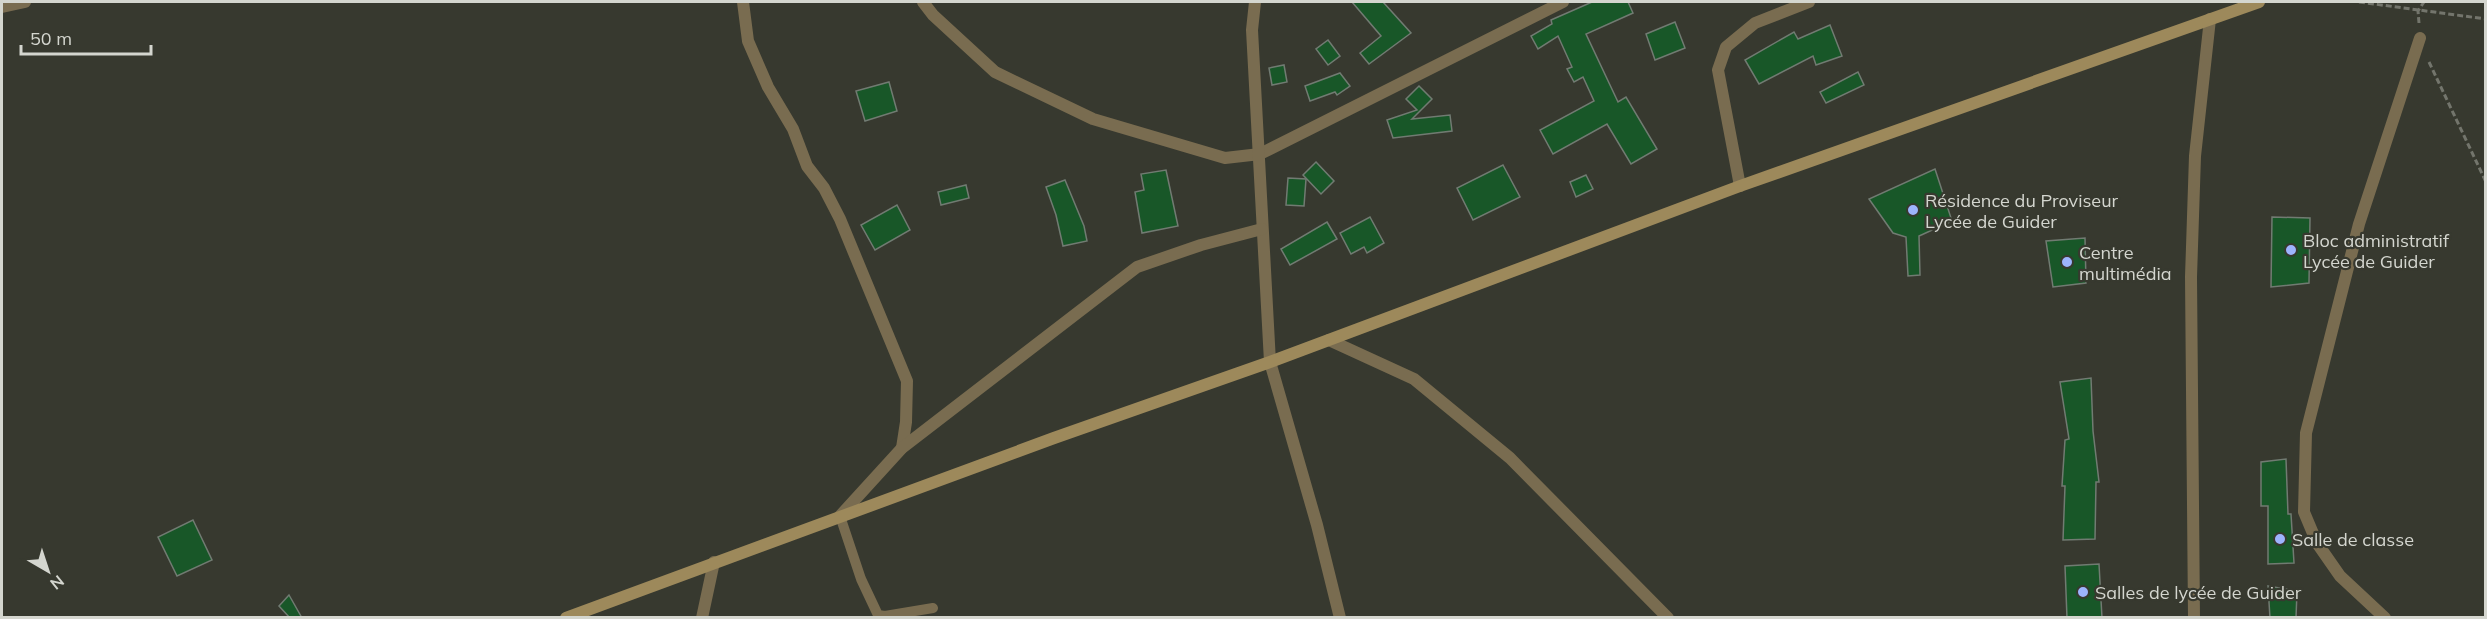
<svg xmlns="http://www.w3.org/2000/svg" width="2487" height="619" viewBox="0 0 2487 619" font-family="Mulish,sans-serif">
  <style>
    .building { fill: #185728; stroke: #717b72; stroke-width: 1.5 }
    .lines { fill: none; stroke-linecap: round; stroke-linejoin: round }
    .path { stroke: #73756c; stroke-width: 3; stroke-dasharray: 6 3; stroke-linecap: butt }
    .lane { stroke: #796c50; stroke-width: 10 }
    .street { stroke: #796c50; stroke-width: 12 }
    .secondary { stroke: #9d895b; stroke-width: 12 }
    .poi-dot { fill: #9db4fd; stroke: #37392f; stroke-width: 2 }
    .labels { text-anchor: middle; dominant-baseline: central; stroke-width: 4.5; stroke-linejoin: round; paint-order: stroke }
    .poi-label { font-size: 18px; fill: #d4d6cf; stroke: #37392f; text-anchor: start }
  </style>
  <rect width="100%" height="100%" fill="#37392f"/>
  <g class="building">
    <path d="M 1352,2 L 1383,2 L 1411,33 L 1369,64 L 1360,53 L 1381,36 Z"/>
    <path d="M 1592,2 L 1628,2 L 1633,13 L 1586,34 L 1618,102 L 1626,97 L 1657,149 L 1631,164 L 1607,124 L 1553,154 L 1540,130 L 1594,101 L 1583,77 L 1574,82 L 1567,69 L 1572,67 L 1558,36 L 1538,49 L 1531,36 L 1552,24 L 1551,20 Z"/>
    <path d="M 1675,22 L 1685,48 L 1655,60 L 1646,34 Z"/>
    <path d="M 1830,25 L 1842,56 L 1816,65 L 1813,56 L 1759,84 L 1745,60 L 1794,32 L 1798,39 Z"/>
    <path d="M 1328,40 L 1340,56 L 1328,65 L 1316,49 Z"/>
    <path d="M 1284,65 L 1287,82 L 1272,85 L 1269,68 Z"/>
    <path d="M 1858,72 L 1864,85 L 1826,103 L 1820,92 Z"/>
    <path d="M 1340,73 L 1350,86 L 1337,95 L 1335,92 L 1310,101 L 1305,86 Z"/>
    <path d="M 889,82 L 897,111 L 865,121 L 856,91 Z"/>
    <path d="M 1419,86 L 1432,99 L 1412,119 L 1450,115 L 1452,131 L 1393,138 L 1387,120 L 1417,110 L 1406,99 Z"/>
    <path d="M 1316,162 L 1334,181 L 1321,194 L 1303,175 Z"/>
    <path d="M 1503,165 L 1520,197 L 1473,220 L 1457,188 Z"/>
    <path d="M 1935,169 L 1952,221 L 1919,236 L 1920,275 L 1908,276 L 1906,237 L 1893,233 L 1869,199 Z"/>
    <path d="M 1166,170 L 1178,226 L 1142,233 L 1135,192 L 1144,190 L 1141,174 Z"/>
    <path d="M 1586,175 L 1593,189 L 1576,197 L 1570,182 Z"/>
    <path d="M 1288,178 L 1306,179 L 1304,206 L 1286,205 Z"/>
    <path d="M 1065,180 L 1084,226 L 1087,241 L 1063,246 L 1056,215 L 1046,187 Z"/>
    <path d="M 966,185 L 969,198 L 941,205 L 938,192 Z"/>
    <path d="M 897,205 L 910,230 L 875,250 L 861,225 Z"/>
    <path d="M 1370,217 L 1384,243 L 1367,253 L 1364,247 L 1351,254 L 1340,233 Z"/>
    <path d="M 2272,217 L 2310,218 L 2309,283 L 2271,287 Z"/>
    <path d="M 1327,222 L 1337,239 L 1290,265 L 1281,249 Z"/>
    <path d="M 2085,238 L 2086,283 L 2053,287 L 2046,241 Z"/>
    <path d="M 2091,378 L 2093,431 L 2099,482 L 2096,482 L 2095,539 L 2063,540 L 2065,486 L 2062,486 L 2065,440 L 2069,439 L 2060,382 Z"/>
    <path d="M 2286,459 L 2288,514 L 2291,514 L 2294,563 L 2268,564 L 2268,506 L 2261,506 L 2261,462 Z"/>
    <path d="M 193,520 L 212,560 L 177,576 L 158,537 Z"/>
    <path d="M 2099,564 L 2102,618 L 2067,618 L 2065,566 Z"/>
    <path d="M 2268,586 L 2297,591 L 2296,618 L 2270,618 Z"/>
    <path d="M 289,595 L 302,618 L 290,618 L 279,606 Z"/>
  </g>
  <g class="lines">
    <g class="path">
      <path d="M 2359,2 L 2486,19"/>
      <path d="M 2419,23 L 2418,11 L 2424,2"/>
      <path d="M 2429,62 L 2486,182"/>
    </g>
    <path class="lane" d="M 840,516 L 861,579 L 878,615 L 885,616 L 933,608"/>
    <g class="street">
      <path d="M 743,2 L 748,41 L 768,87 L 793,129 L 807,166 L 824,188 L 840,219 L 907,381 L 906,422 L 902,448"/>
      <path d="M 923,2 L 933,15 L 995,72 L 1093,119 L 1225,158 L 1260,154 L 1563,2"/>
      <path d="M 1255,2 L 1252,30 L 1270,362 L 1317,525 L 1340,618"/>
      <path d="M 2,7 L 25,2"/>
      <path d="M 1740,186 L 1718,70 L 1726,47 L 1755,23 L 1809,2"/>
      <path d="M 1329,340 L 1414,379 L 1510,458 L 1668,618"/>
      <path d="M 840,516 L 902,448 L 1137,267 L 1201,245 L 1262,229"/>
      <path d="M 702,618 L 714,562"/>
      <path d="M 2194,618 L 2191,277 L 2195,156 L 2210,19"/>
      <path d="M 2385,618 L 2340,576 L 2317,543 L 2304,512 L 2306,433 L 2359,224 L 2420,38"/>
    </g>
    <path class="secondary" d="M 566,618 L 1054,438 L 1270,362 L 1740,186 L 2259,2"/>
  </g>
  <g class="poi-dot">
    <circle cx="1913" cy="210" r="6"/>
    <circle cx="2291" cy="250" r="6"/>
    <circle cx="2067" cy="262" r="6"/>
    <circle cx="2280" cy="539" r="6"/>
    <circle cx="2083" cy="592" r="6"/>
  </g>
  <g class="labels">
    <g class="poi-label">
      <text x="1925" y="200">Résidence du Proviseur<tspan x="1925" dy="21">Lycée de Guider</tspan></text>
      <text x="2303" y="240">Bloc administratif<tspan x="2303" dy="21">Lycée de Guider</tspan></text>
      <text x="2079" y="252">Centre<tspan x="2079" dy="21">multimédia</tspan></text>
      <text x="2292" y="539">Salle de classe</text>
      <text x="2095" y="592">Salles de lycée de Guider</text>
    </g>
  </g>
  <rect width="2487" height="619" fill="none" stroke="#d4d6cf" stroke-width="6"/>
  <g transform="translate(48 571) rotate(141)" stroke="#37392f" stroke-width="4.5" paint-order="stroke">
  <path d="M0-4.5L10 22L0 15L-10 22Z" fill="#d4d6cf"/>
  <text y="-9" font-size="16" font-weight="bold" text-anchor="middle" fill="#d4d6cf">N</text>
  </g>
  <path d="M21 45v9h130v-9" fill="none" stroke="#d4d6cf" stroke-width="3"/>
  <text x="30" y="45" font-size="18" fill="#d4d6cf" stroke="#37392f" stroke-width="4.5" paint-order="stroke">50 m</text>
</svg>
